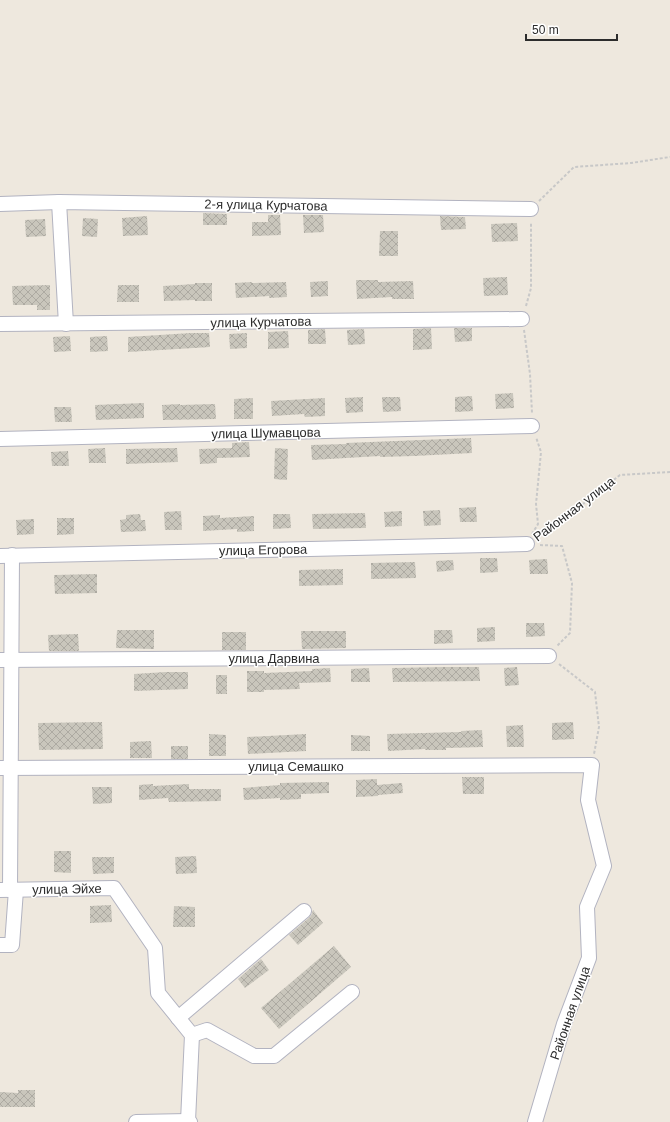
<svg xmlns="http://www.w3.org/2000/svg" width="670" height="1122" viewBox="0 0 670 1122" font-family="Helvetica,sans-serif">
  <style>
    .building { fill: url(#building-cross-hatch) }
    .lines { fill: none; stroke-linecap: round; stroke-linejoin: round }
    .minor-casing { stroke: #b2b3c0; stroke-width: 16 }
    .path { stroke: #c8c8c8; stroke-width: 2; stroke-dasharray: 3 2; stroke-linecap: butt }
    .minor { stroke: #fff; stroke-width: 14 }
    .labels { text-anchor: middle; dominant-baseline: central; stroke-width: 3; stroke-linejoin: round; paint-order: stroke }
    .street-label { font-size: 13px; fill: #2c2c2c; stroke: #fff }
  </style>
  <defs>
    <pattern id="building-cross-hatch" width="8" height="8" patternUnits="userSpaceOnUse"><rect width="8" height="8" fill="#c9c6bc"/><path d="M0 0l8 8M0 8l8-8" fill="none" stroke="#adaaa2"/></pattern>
  </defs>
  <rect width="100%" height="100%" fill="#eee8de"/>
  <g class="building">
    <path d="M 203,213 L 227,214 L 227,225 L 203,225 Z"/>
    <path d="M 268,215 L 280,215 L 281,235 L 252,236 L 252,222 L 268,222 Z"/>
    <path d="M 303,215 L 323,215 L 324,232 L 304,233 Z"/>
    <path d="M 147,216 L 148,235 L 123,236 L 122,218 Z"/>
    <path d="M 440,216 L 465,217 L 466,229 L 441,230 Z"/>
    <path d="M 83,218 L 98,219 L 97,237 L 82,236 Z"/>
    <path d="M 45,219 L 46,236 L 26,237 L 25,220 Z"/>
    <path d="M 517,223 L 518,241 L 492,242 L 491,224 Z"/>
    <path d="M 380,231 L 398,231 L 398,256 L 379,256 Z"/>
    <path d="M 507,277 L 508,295 L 484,296 L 483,278 Z"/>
    <path d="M 356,280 L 378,280 L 378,282 L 413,281 L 414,299 L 392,299 L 392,297 L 357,299 Z"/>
    <path d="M 328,281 L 328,296 L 311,297 L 310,282 Z"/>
    <path d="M 252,282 L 252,283 L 286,282 L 287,297 L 269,298 L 269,296 L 236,298 L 235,283 Z"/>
    <path d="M 195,283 L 212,283 L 212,301 L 195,301 L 195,300 L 164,301 L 163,286 L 195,284 Z"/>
    <path d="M 50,285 L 50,310 L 37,310 L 37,305 L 13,305 L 12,286 Z"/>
    <path d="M 118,285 L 139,285 L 139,302 L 117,302 Z"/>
    <path d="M 431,328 L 432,349 L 413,350 L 413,329 Z"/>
    <path d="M 454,328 L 472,328 L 472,341 L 455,342 Z"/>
    <path d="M 325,329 L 326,344 L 308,344 L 308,330 Z"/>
    <path d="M 364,329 L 365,344 L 348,345 L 347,330 Z"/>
    <path d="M 288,331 L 289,348 L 268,349 L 268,332 Z"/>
    <path d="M 191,333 L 209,333 L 210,347 L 128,352 L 128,337 Z"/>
    <path d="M 247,333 L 247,348 L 230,349 L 229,334 Z"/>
    <path d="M 70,336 L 71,351 L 54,352 L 53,337 Z"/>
    <path d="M 107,336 L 108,351 L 90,352 L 90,337 Z"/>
    <path d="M 513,393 L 514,408 L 496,409 L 495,394 Z"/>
    <path d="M 472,396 L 473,411 L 455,412 L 455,397 Z"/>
    <path d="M 363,397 L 363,412 L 346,413 L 345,398 Z"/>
    <path d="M 382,397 L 400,397 L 401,411 L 383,412 Z"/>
    <path d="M 253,398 L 253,419 L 234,419 L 234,399 Z"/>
    <path d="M 325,398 L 325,416 L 305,417 L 304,414 L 272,416 L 271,401 Z"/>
    <path d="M 144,403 L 144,418 L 96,420 L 95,405 Z"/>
    <path d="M 180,404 L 180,405 L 215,404 L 216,419 L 163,420 L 162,405 Z"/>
    <path d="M 54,407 L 71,407 L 72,422 L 55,422 Z"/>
    <path d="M 471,438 L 472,453 L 414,456 L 380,457 L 380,456 L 312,460 L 311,445 L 346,444 L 346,443 Z"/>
    <path d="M 249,442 L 250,457 L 217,458 L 217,463 L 200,464 L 199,449 L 232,448 L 232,443 Z"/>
    <path d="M 105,448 L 106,463 L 89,463 L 88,449 Z"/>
    <path d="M 177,448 L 178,462 L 126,464 L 126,449 Z"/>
    <path d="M 275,448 L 288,449 L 287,480 L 274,479 Z"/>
    <path d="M 68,451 L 69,466 L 52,466 L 51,452 Z"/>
    <path d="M 476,507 L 477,522 L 460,522 L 459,508 Z"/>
    <path d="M 440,510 L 441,525 L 424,526 L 423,511 Z"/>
    <path d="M 181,511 L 182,530 L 165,530 L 164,512 Z"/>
    <path d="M 402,511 L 402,526 L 385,527 L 384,512 Z"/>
    <path d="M 365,513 L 366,528 L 313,529 L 312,514 Z"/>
    <path d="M 140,514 L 141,520 L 145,520 L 146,531 L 121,532 L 120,520 L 126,519 L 126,515 Z"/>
    <path d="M 273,514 L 290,514 L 291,528 L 273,529 Z"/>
    <path d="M 220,515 L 220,518 L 254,516 L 254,531 L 237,532 L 237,529 L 203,531 L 203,516 Z"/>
    <path d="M 57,518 L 74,518 L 74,534 L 57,535 Z"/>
    <path d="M 34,519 L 34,534 L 17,535 L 16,520 Z"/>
    <path d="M 480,558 L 497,558 L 498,572 L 480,573 Z"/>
    <path d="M 547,559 L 548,574 L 530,574 L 529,560 Z"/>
    <path d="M 453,560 L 454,570 L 437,572 L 436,561 Z"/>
    <path d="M 415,562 L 416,578 L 371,579 L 371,563 Z"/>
    <path d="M 343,569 L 343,585 L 299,586 L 299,570 Z"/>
    <path d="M 97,574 L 97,593 L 55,594 L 54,575 Z"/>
    <path d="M 526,623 L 544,623 L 545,636 L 526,637 Z"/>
    <path d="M 495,627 L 495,641 L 477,642 L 477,628 Z"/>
    <path d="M 117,630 L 154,630 L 154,649 L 116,648 Z"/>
    <path d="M 434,630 L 452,630 L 453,643 L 434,644 Z"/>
    <path d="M 301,631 L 346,631 L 346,648 L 302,649 Z"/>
    <rect x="222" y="632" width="24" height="18"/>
    <path d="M 78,634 L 79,651 L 49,651 L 48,635 Z"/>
    <path d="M 445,667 L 479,667 L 480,681 L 393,682 L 392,668 Z"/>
    <path d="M 517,667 L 519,685 L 505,686 L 504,668 Z"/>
    <path d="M 330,668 L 331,682 L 299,683 L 300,689 L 264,690 L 264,692 L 247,692 L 247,671 L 264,671 L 264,673 L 312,671 L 312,669 Z"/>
    <path d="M 369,668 L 370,682 L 351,682 L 351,669 Z"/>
    <path d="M 166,672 L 188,672 L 188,689 L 134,691 L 134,674 Z"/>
    <rect x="216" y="675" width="11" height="19"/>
    <path d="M 102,722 L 103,749 L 39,750 L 38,723 Z"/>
    <path d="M 573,722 L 574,739 L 552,740 L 552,723 Z"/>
    <path d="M 523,725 L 524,747 L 507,747 L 506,726 Z"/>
    <path d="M 482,730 L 483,747 L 446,748 L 446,750 L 425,750 L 425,749 L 388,751 L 387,734 L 461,732 L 461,731 Z"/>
    <path d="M 209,734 L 226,735 L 226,756 L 209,756 Z"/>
    <path d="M 306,734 L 306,751 L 248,754 L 247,737 Z"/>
    <path d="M 351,735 L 370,736 L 370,751 L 351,751 Z"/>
    <path d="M 151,741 L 152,758 L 130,758 L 130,742 Z"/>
    <rect x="171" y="746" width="17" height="13"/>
    <path d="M 462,777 L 484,777 L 484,794 L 463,794 Z"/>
    <path d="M 377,779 L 377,785 L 402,783 L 403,793 L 378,795 L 378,796 L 356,797 L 356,780 Z"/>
    <path d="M 329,782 L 329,793 L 301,794 L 301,799 L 280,800 L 280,798 L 244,800 L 243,788 L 280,785 L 280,783 Z"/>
    <path d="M 153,784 L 153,786 L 189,784 L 189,789 L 221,789 L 221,801 L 169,802 L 168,798 L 139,800 L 139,785 Z"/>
    <path d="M 92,787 L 112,787 L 112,803 L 93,804 Z"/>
    <path d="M 54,851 L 71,851 L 71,873 L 54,872 Z"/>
    <path d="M 196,856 L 197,873 L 176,874 L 175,857 Z"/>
    <path d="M 92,857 L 114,857 L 114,873 L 93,874 Z"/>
    <path d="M 111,905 L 112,922 L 90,923 L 90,906 Z"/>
    <path d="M 174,906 L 195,907 L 195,927 L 173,927 Z"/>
    <path d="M 313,910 L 323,923 L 298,945 L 289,935 L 310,917 L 312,914 Z"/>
    <path d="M 334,946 L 351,967 L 279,1029 L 261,1008 Z"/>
    <path d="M 261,959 L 269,970 L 245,988 L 238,979 Z"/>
    <path d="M 18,1090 L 35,1090 L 35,1107 L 0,1107 L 0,1092 L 18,1093 Z"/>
  </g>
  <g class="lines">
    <g class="minor-casing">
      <g id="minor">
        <path d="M 59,202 L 66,324"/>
        <path d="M 0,204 L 59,202 L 531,209"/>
        <path d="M 0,324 L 522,319"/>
        <path d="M 0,439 L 532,426"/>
        <path d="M 0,556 L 527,544"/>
        <path d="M 0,660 L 549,656"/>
        <path d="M 0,768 L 592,765 L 588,800 L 604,866 L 587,907 L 589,958 L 564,1024 L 535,1122"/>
        <path d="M 0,890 L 114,888 L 155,948 L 158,993 L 192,1035 L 188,1121 L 190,1122"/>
        <path d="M 10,890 L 12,555"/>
        <path d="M 0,945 L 12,945 L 16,890"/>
        <path d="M 178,1018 L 304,911"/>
        <path d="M 192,1035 L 207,1030 L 254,1056 L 274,1056 L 352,992"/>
        <path d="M 136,1122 L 188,1121"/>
      </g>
    </g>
    <g class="path">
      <path d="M 539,201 L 574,167 L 631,163 L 670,157"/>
      <path d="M 526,306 L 531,288 L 531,222"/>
      <path d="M 524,330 L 530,374 L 532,413"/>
      <path d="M 532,534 L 538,524 L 536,504 L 541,452 L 536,437"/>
      <path d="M 538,537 L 560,522 L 620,475 L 670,472"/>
      <path d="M 540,545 L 562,546 L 572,583 L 570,633 L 557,646"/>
      <path d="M 559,664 L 595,692 L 599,727 L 594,754"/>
    </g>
    <use href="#minor" class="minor"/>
  </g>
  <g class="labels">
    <g class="street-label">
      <text transform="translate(266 205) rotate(1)">2-я улица Курчатова</text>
      <text transform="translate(261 322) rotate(-1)">улица Курчатова</text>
      <text transform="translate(266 433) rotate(-1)">улица Шумавцова</text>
      <text transform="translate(574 509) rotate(-37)">Районная улица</text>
      <text transform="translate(263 550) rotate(-1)">улица Егорова</text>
      <text x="274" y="658">улица Дарвина</text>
      <text x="296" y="766">улица Семашко</text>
      <text transform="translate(67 889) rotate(-1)">улица Эйхе</text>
      <text transform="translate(570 1013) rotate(-71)">Районная улица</text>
    </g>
  </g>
  <path d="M526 34v6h91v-6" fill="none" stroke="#2c2c2c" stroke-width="2"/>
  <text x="532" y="34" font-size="12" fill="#2c2c2c" stroke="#ffffff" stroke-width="3" paint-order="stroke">50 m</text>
</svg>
